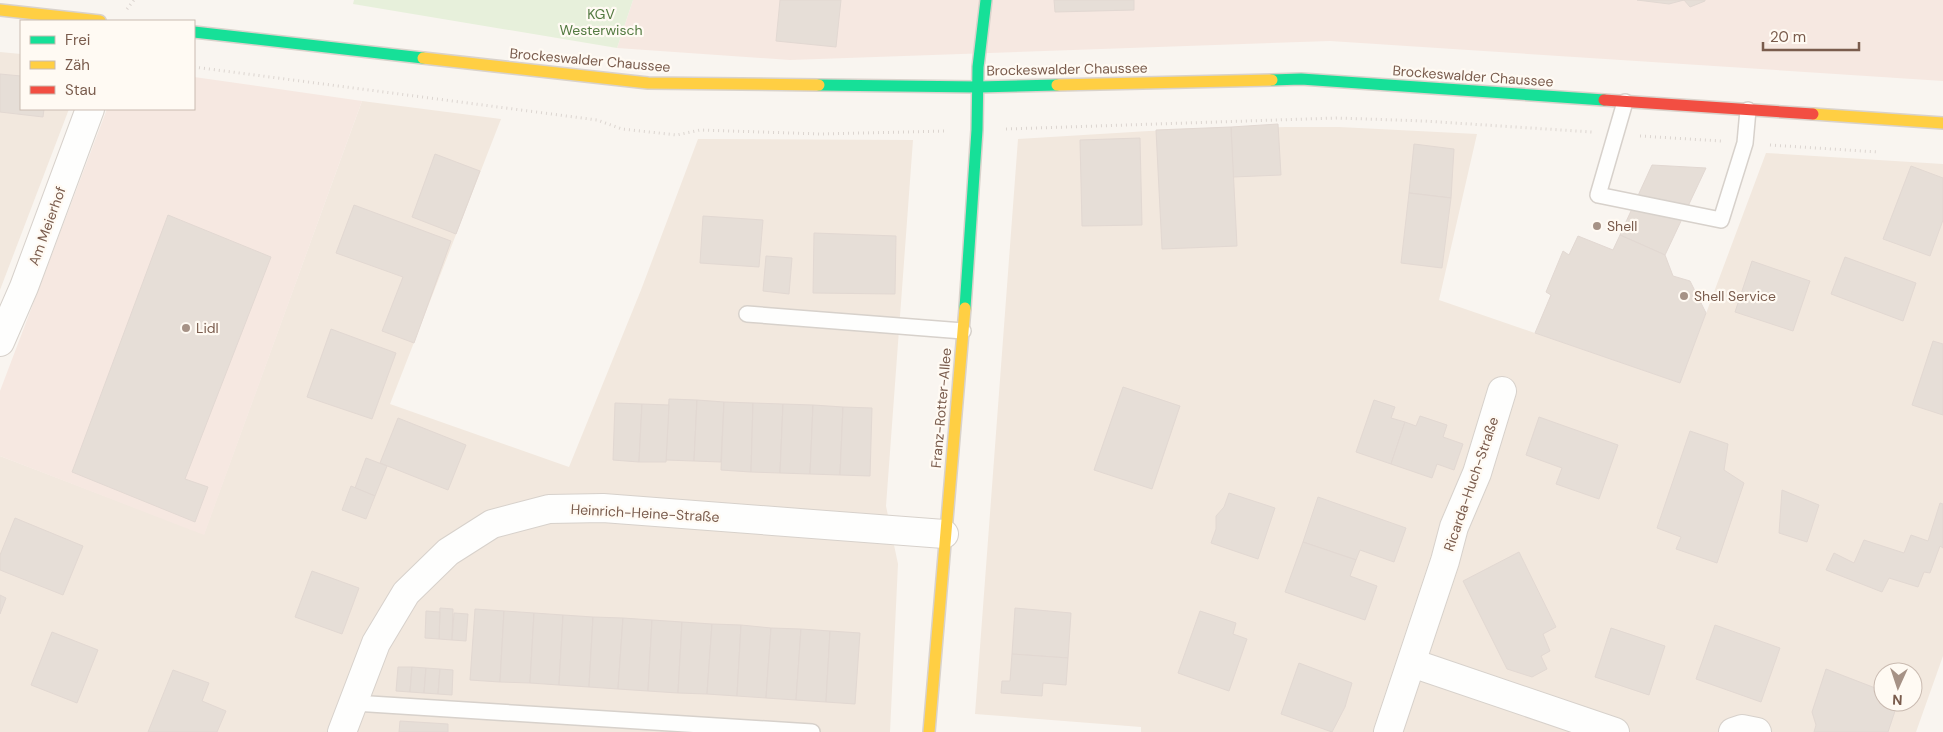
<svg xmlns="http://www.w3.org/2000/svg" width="1943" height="732" viewBox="0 0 1943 732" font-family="'DM Sans',sans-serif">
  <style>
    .residential { fill: #f2e8de; fill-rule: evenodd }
    .commercial { fill: #f6e8e1 }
    .green { fill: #e7f0db }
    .building { fill: #e6ded7; stroke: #e2d8d2 }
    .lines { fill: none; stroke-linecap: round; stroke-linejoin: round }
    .lane-casing { stroke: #d7d1cb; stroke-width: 18 }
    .street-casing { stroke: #d7d1cb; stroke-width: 30 }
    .fast-casing { stroke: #d9d2cb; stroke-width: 14 }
    .slow-casing { stroke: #d9d2cb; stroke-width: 14 }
    .jam-casing { stroke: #d9d2cb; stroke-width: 14 }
    .path { stroke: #dcd5d0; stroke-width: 3; stroke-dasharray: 1 4; stroke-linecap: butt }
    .lane { stroke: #fefefd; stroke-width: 15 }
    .street { stroke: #fefefd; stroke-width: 28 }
    .fast { stroke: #16e098; stroke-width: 11 }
    .slow { stroke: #ffcf43; stroke-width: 11 }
    .jam { stroke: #f24e42; stroke-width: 11 }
    .poi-dot { fill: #a69286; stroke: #fffaf3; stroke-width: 2 }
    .labels { text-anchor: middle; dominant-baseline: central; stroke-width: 4.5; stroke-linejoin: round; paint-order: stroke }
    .park-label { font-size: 14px; fill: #537a41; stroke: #fffaf3 }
    .street-label { font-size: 14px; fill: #7a5c4d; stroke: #fffaf3 }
    .poi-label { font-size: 14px; fill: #7a5c4d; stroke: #fffaf3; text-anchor: start }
  </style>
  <rect width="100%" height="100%" fill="#f9f5f0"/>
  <g class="residential">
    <path d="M 0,52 L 21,54 L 21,109 L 69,109 L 0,290 Z"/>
    <path d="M 362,101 L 501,119 L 390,404 L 569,467 L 641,290 L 698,139 L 913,140 L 886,506 L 898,564 L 890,732 L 0,732 L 0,456 L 204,534 Z"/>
    <path d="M 1285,127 L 1339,127 L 1477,134 L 1439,300 L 1680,383 L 1766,153 L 1943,164 L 1943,656 L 1916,732 L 1141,732 L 1141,727 L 975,714 L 1018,139 L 1149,131 ZM 1883,672 L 1913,672 L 1913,702 L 1883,702 Z"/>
  </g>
  <g class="commercial">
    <path d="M 633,0 L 1943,0 L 1943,81 L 1330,41 L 790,60 L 617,48 Z"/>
    <path d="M 194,77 L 362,101 L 204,535 L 0,456 L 0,391 L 107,109 L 194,109 Z"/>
  </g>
  <path class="green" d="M 354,0 L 633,0 L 617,48 L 353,4 Z"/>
  <g class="building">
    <path d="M 780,0 L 841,0 L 836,47 L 776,41 Z"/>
    <path d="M 1054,0 L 1134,0 L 1134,10 L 1055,12 Z"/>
    <path d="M 1637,0 L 1705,0 L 1705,1 L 1690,7 L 1684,0 L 1669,4 Z"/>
    <path d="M 0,74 L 21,76 L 21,109 L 44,109 L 43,117 L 0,112 Z"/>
    <path d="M 1278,124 L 1281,175 L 1233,177 L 1231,127 Z"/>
    <path d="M 1231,127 L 1237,246 L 1162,249 L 1156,130 Z"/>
    <path d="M 1140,138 L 1142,225 L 1082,226 L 1080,140 Z"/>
    <path d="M 1414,144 L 1454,149 L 1451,198 L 1409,193 Z"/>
    <path d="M 435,154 L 480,171 L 456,234 L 412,217 Z"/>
    <path d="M 1652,165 L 1706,168 L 1665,255 L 1620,235 Z"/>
    <path d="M 1911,166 L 1943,178 L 1943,220 L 1930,256 L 1883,239 Z"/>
    <path d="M 1409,193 L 1451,198 L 1442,268 L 1401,263 Z"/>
    <path d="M 354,205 L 451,241 L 414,343 L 382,331 L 403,277 L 336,253 Z"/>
    <path d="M 168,215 L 271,257 L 185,479 L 208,487 L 195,522 L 72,472 Z"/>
    <path d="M 703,216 L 763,220 L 759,267 L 700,263 Z"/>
    <path d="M 814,233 L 896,236 L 895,294 L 813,293 Z"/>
    <path d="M 1620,235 L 1665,255 L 1673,276 L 1690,281 L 1706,313 L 1680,383 L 1535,333 L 1551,295 L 1546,292 L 1563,251 L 1569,255 L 1578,236 L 1613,250 Z"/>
    <path d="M 766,256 L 792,258 L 789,294 L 763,291 Z"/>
    <path d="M 1845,257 L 1916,283 L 1903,321 L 1831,294 Z"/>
    <path d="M 1752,261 L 1810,281 L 1793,331 L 1735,312 Z"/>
    <path d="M 331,329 L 396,353 L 372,419 L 307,397 Z"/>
    <path d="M 1933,341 L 1943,344 L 1943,415 L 1912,405 Z"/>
    <path d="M 1123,387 L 1180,406 L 1152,489 L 1094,470 Z"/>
    <path d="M 669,399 L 697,400 L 694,461 L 666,460 Z"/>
    <path d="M 697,400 L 724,402 L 721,462 L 694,461 Z"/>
    <path d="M 1374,400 L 1395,407 L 1391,418 L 1405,422 L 1391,464 L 1356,452 Z"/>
    <path d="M 724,402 L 753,403 L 751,472 L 721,470 Z"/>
    <path d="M 615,403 L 642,404 L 639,462 L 613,460 Z"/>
    <path d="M 753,403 L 783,404 L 780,473 L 751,472 Z"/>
    <path d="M 642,404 L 669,405 L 666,462 L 639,462 Z"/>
    <path d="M 783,404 L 813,405 L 810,474 L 780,473 Z"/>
    <path d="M 813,405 L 843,407 L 840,475 L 810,474 Z"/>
    <path d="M 843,407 L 872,408 L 870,476 L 840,475 Z"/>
    <path d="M 1420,416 L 1447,425 L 1443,437 L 1463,444 L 1454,470 L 1437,464 L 1432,478 L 1391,464 L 1405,422 L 1416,426 Z"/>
    <path d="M 1539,417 L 1618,445 L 1599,499 L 1556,484 L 1562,468 L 1526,455 Z"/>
    <path d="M 398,418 L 466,445 L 448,490 L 380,463 Z"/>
    <path d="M 1690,431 L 1728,444 L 1724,470 L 1744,483 L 1717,563 L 1676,549 L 1681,537 L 1657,528 Z"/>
    <path d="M 366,458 L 387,466 L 375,496 L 355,488 Z"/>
    <path d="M 351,486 L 375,496 L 366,519 L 342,510 Z"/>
    <path d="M 1782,490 L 1819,505 L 1807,542 L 1779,533 Z"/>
    <path d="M 1229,493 L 1275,508 L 1258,559 L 1211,543 L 1216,529 L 1216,516 L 1224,507 Z"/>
    <path d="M 1318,497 L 1406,528 L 1394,562 L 1360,550 L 1356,560 L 1303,542 Z"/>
    <path d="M 1940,503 L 1943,504 L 1943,548 L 1940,546 L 1930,573 L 1924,572 L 1918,587 L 1889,578 L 1882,592 L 1826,570 L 1834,553 L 1854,563 L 1864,540 L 1904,553 L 1911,535 L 1928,541 Z"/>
    <path d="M 15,518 L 83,546 L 63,595 L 0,570 L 0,555 Z"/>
    <path d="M 1303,542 L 1356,560 L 1350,576 L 1377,586 L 1365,620 L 1285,592 Z"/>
    <path d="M 1519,552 L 1556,627 L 1543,634 L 1550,651 L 1541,656 L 1547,669 L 1532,677 L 1507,669 L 1463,581 Z"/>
    <path d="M 312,571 L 359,588 L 342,634 L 295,617 Z"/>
    <path d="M 0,595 L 6,598 L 0,614 Z"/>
    <path d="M 440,608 L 453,609 L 452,640 L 439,639 Z"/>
    <path d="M 1015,608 L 1071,613 L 1068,658 L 1012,654 Z"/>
    <path d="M 475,609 L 504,611 L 500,682 L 470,680 Z"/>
    <path d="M 426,611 L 440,612 L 439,639 L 425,638 Z"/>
    <path d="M 504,611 L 534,613 L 530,683 L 500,682 Z"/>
    <path d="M 1200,611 L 1236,623 L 1233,634 L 1247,639 L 1229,691 L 1178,673 Z"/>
    <path d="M 454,613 L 468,614 L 466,641 L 452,640 Z"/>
    <path d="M 534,613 L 563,615 L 559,685 L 530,683 Z"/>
    <path d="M 563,615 L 593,617 L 589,687 L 559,685 Z"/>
    <path d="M 593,617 L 623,618 L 618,689 L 589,687 Z"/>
    <path d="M 623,618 L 652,620 L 648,691 L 618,689 Z"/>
    <path d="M 652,620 L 682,622 L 678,693 L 648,691 Z"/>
    <path d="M 682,622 L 712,624 L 707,694 L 678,693 Z"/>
    <path d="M 712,624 L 741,625 L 737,696 L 707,694 Z"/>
    <path d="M 741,625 L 771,628 L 766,698 L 737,696 Z"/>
    <path d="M 1715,625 L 1780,648 L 1761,702 L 1696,679 Z"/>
    <path d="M 771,628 L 801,629 L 796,700 L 766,698 Z"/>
    <path d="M 1611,628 L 1665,646 L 1649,695 L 1595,677 Z"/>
    <path d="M 801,629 L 830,631 L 826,702 L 796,700 Z"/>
    <path d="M 830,631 L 860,633 L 855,704 L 826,702 Z"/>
    <path d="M 52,632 L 98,650 L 77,703 L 31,685 Z"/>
    <path d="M 1012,654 L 1068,658 L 1066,685 L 1043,683 L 1042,696 L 1001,693 L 1002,681 L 1010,681 Z"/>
    <path d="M 1299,663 L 1352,683 L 1345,707 L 1332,732 L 1281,714 Z"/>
    <path d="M 398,667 L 412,667 L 410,692 L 396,691 Z"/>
    <path d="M 412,667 L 426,668 L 424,693 L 410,692 Z"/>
    <path d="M 426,668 L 440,669 L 438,694 L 424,693 Z"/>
    <path d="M 440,669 L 453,670 L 452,695 L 438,694 Z"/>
    <path d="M 1826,669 L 1883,691 L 1883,702 L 1898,702 L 1888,732 L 1814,732 L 1816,725 L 1812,712 Z"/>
    <path d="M 173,670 L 209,683 L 202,701 L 226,711 L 217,732 L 148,732 Z"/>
    <path d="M 400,721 L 448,724 L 448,732 L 399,732 Z"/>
  </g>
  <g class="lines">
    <g class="lane-casing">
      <g id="lane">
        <path d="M 1625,102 L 1598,195 L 1721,220 L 1745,143 L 1748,110"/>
        <path d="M 747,314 L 963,331"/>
        <path d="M 354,703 L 812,732"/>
      </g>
    </g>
    <g class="street-casing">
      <g id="street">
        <path d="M 0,342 L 24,287 L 90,109"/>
        <path d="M 1412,663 L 1615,732"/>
        <path d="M 342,732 L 376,643 L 406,593 L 448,552 L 492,524 L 549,509 L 603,508 L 944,534"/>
        <path d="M 1388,732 L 1445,561 L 1454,527 L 1477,473 L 1502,391"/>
        <path d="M 1733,732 L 1742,729 L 1757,732"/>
      </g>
    </g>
    <g class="fast-casing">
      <g id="fast">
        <path d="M 194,32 L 423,58"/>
        <path d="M 1272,80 L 1301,79 L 1604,100"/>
        <path d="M 819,85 L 978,87 L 1057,85"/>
        <path d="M 965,308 L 977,130 L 978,67 L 986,0"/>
      </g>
    </g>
    <g class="slow-casing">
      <g id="slow">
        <path d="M 0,10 L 100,21"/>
        <path d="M 423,58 L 648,83 L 819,85"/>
        <path d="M 1057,85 L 1272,80"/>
        <path d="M 1813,114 L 1943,123"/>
        <path d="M 929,732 L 965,308"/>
      </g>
    </g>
    <g class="jam-casing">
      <path id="jam" d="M 1604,100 L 1813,114"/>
    </g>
    <g class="path">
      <path d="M 127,9 L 134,0"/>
      <path d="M 194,67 L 597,120 L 622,129 L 677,135 L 700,130 L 821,134 L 947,131"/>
      <path d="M 1006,129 L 1337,118 L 1424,121 L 1592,132"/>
      <path d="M 1640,136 L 1721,141"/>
      <path d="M 1770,145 L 1878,152"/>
    </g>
    <use href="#lane" class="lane"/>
    <use href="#street" class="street"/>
    <use href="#fast" class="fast"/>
    <use href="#slow" class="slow"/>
    <use href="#jam" class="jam"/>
  </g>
  <g class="poi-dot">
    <circle cx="1597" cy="226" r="5"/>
    <circle cx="1684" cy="296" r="5"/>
    <circle cx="186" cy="328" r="5"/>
  </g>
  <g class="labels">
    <g class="park-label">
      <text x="601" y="14">KGV<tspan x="601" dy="16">Westerwisch</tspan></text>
    </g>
    <g class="street-label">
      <text transform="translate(590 60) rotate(5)">Brockeswalder Chaussee</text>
      <text transform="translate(1067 69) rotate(-1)">Brockeswalder Chaussee</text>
      <text transform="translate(1473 76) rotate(4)">Brockeswalder Chaussee</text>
      <text transform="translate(47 226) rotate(-70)">Am Meierhof</text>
      <text transform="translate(941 408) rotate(-85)">Franz-Rotter-Allee</text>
      <text transform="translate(1471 484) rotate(-71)">Ricarda-Huch-Straße</text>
      <text transform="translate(645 513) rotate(3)">Heinrich-Heine-Straße</text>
    </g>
    <g class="poi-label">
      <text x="1607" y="226">Shell</text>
      <text x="1694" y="296">Shell Service</text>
      <text x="196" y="328">Lidl</text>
    </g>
  </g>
  <rect x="20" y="20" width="175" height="90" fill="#fffaf3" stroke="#cabbb1"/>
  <rect x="30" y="36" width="25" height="8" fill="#16e098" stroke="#cabbb1"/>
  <text x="65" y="45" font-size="15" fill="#7a5c4d">Frei</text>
  <rect x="30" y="61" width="25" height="8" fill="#ffcf43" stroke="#cabbb1"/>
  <text x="65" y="70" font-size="15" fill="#7a5c4d">Zäh</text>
  <rect x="30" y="86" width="25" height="8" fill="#f24e42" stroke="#cabbb1"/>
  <text x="65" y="95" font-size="15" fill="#7a5c4d">Stau</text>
  <g transform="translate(1898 687) rotate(183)"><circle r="24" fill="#fffaf3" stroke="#cabbb1"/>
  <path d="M0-4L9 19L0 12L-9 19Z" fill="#a69286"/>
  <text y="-8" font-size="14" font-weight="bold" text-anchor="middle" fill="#7a5c4d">N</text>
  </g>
  <path d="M1763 42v8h96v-8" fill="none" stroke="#7a5c4d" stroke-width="2.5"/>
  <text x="1770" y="42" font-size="15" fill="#7a5c4d" stroke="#fffaf3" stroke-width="4" paint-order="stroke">20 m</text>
</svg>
